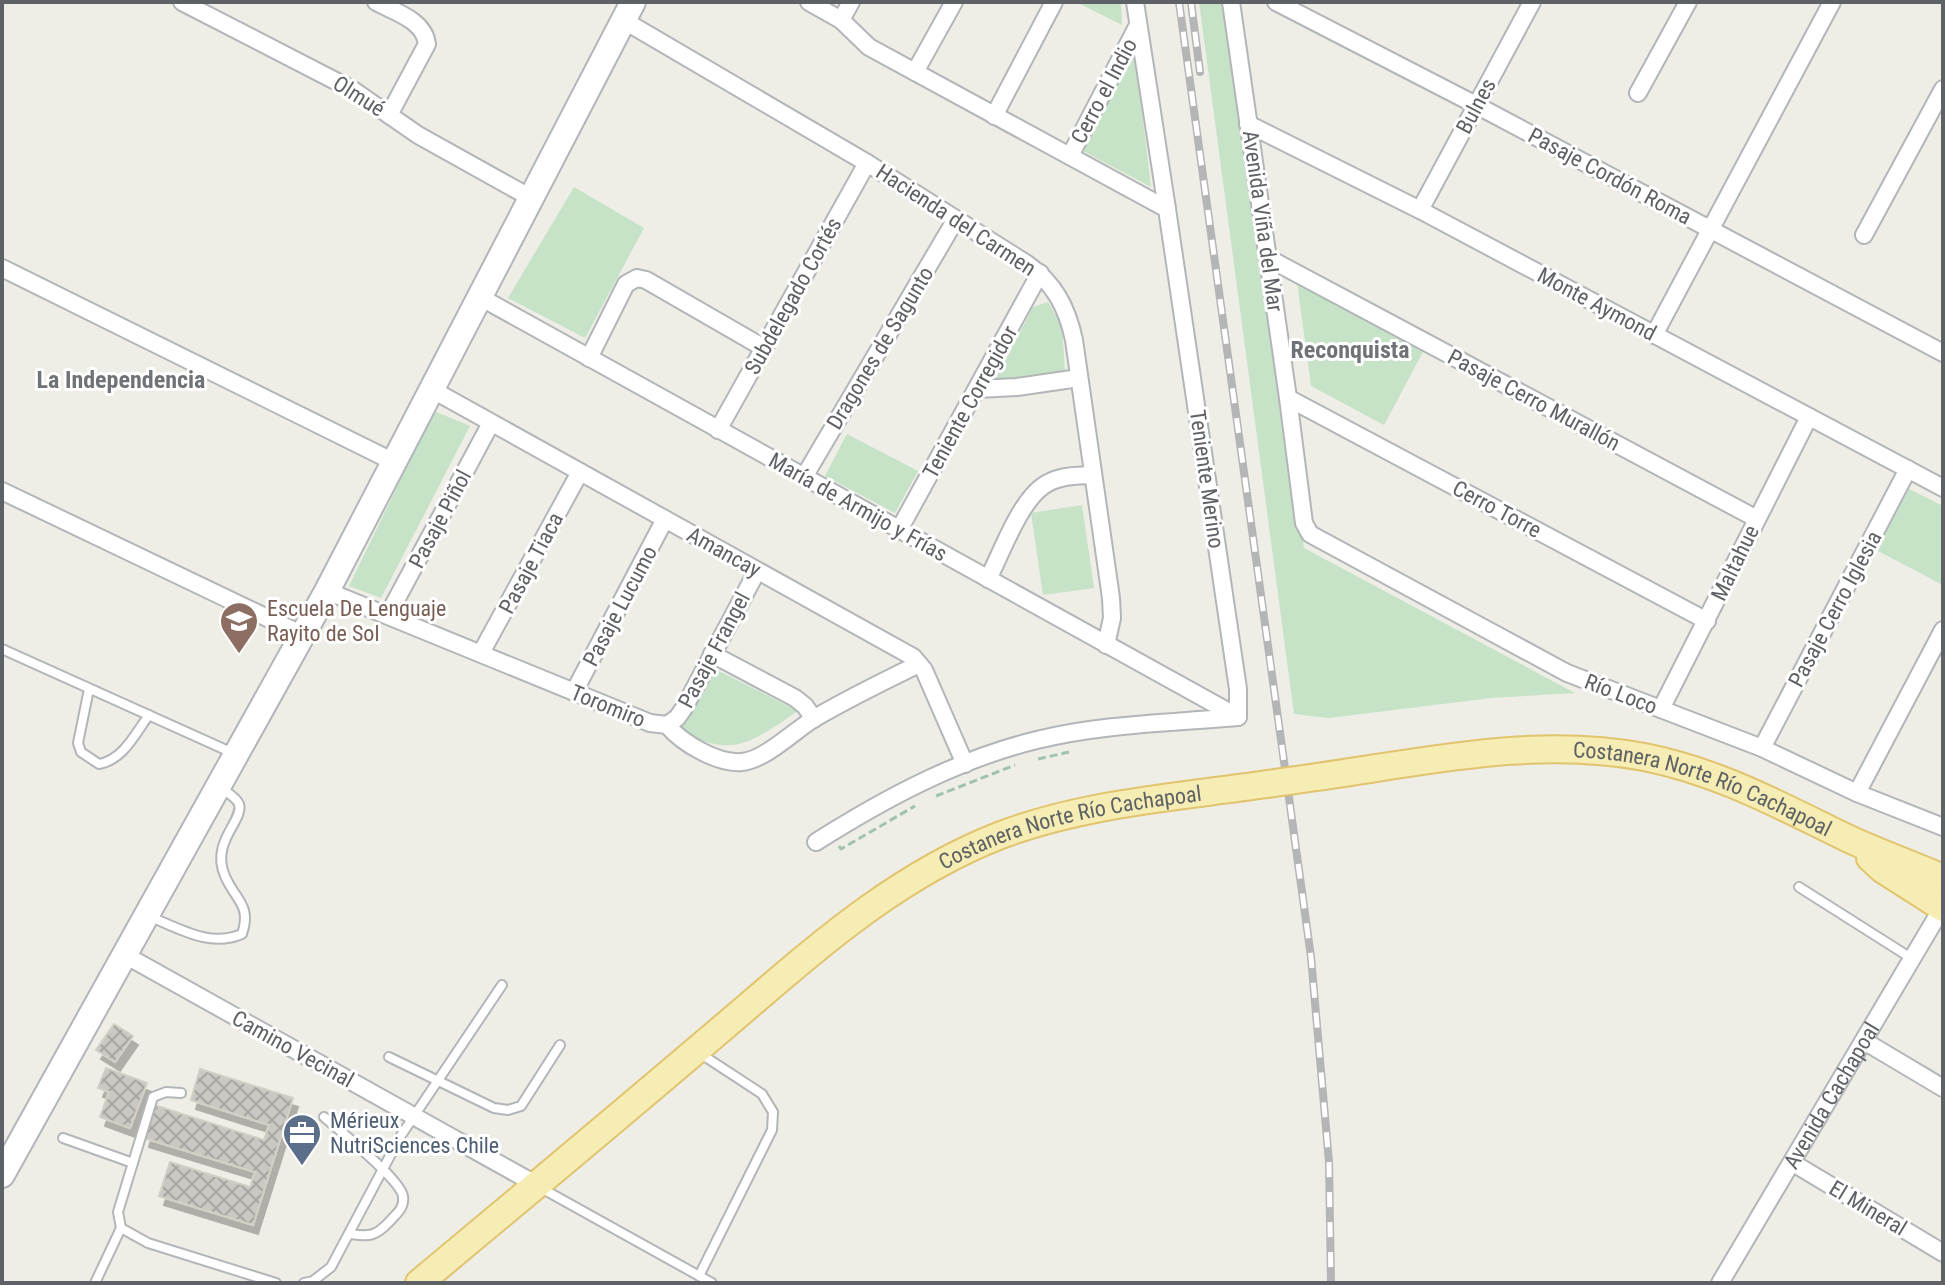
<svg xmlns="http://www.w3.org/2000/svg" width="1945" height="1285" viewBox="0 0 1945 1285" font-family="'Roboto Condensed',sans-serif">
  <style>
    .green { fill: #c6e3c7 }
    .building { fill: url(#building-cross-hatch); stroke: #d2cfc5; stroke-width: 2; filter: url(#shadow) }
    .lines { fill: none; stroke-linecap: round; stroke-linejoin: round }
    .service-casing { stroke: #b3b6b9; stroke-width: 12 }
    .minor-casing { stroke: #b3b6b9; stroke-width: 20 }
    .secondary-casing { stroke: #b2b5b9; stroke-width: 28 }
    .primary-casing { stroke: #e1c46d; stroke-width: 30 }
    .path { stroke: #a0c3ac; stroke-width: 3; stroke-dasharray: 8 4; stroke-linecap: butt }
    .service { stroke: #fff; stroke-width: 8 }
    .minor { stroke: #fff; stroke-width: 16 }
    .secondary { stroke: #fff; stroke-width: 24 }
    .primary { stroke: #f5edb4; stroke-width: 26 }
    .rail-casing { stroke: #b4b5b5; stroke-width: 8 }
    .rail { stroke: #fff; stroke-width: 5; stroke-dasharray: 15; stroke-linecap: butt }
    .primary-bridge-casing { stroke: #e1c46d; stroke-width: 30; stroke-linecap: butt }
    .primary-bridge { stroke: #f5edb4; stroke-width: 26 }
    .labels { text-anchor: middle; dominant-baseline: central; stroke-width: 6; stroke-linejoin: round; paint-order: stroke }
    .street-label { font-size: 22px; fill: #5e6165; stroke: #fff }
    .education-label { font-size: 22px; fill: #785e54; stroke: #fff; text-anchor: start }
    .service-label { font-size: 22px; fill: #4e5e75; stroke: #fff; text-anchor: start }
    .neighbourhood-label { font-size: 24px; font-weight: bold; fill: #6f7277; stroke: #fff }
  </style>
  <defs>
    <pattern id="building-cross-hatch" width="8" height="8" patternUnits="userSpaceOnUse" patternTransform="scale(2)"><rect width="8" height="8" fill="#cac8c3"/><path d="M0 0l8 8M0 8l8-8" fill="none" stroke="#a7a6a2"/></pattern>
    <filter id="shadow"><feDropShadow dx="5" dy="9" stdDeviation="0" flood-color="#0004"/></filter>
  </defs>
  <rect width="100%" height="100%" fill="#eeede6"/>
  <g class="green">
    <path d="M 1077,2 L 1121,2 L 1122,25 L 1076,2 Z"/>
    <path d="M 1199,2 L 1225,2 L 1304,548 L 1575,693 L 1491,698 L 1329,718 L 1294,714 Z"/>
    <path d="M 1135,52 L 1151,187 L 1083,151 Z"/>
    <path d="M 574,187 L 644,228 L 585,338 L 508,298 Z"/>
    <path d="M 1297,282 L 1424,350 L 1384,425 L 1311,386 Z"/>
    <path d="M 1048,302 L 1062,326 L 1065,371 L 995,380 L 1033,307 Z"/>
    <path d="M 434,411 L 470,426 L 381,598 L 349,586 Z"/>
    <path d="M 847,434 L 918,471 L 895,513 L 825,476 Z"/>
    <path d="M 1909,489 L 1943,506 L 1943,585 L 1876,550 Z"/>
    <path d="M 1082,505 L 1094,588 L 1043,595 L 1031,513 Z"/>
    <path d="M 713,668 L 798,711 C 751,742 734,759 680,731 Z"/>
  </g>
  <g class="building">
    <path d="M 114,1024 L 133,1036 L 115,1062 L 96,1050 Z"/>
    <path d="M 106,1068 L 147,1083 L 130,1128 L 100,1117 L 109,1092 L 98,1088 Z"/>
    <path d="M 200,1069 L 293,1098 L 253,1225 L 159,1196 L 170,1162 L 250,1187 L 255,1172 L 144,1138 L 154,1105 L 264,1140 L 269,1125 L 191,1100 Z"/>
  </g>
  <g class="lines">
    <g class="service-casing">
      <g id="service">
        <path d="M 2,649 L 235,754"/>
        <path d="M 89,689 L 78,743 L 81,752 L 99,764 C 123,760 135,734 149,715"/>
        <path d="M 1799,887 L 1911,958"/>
        <path d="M 148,916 C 179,928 209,948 242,934 C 252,905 235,900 225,876 C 210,842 244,821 239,804 C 236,797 226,792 220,787"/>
        <path d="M 389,1057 L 494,1108 L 508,1110 L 521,1106 L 560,1045"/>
        <path d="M 181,1093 L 166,1092 L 153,1097 L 118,1212 L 121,1228 L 148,1243 L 276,1283"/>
        <path d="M 324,1117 C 340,1131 399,1178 403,1196 C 405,1208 396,1214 389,1222 C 376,1236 369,1237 351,1234"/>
        <path d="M 63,1138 L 133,1163"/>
        <path d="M 541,1188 L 712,1283"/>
        <path d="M 699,1276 L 772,1130 L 773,1112 L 762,1094 L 701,1054"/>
        <path d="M 95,1283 L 121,1228"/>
        <path d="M 304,1283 L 313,1281 L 331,1267 L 400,1137 L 502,985"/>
      </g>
    </g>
    <g class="minor-casing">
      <g id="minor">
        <path d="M 182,2 L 353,90 L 418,135 L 531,198"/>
        <path d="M 376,2 C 395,12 424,20 427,44 L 389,115"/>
        <path d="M 809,2 L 841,20 L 869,47 L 1167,209 L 1238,689 L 1238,717"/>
        <path d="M 1135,2 L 1167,209"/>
        <path d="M 1231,2 L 1288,398 L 1304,523 L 1310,534 L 1567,673 L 1762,748 L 1857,793 L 1943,827"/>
        <path d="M 1276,2 L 1476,105 L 1943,353"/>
        <path d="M 623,20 L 867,163 L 1027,264 C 1054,283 1067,307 1074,340 L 1111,598 L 1112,618 L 1106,645"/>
        <path d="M 841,20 L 851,2"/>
        <path d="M 915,72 L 954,2"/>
        <path d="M 1638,93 L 1688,2"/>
        <path d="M 994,116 L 1054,2"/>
        <path d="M 1248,124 L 1420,210 L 1943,488"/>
        <path d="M 1070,156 L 1138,25"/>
        <path d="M 1420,210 L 1532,2"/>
        <path d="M 1864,235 L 1943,89"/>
        <path d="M 1268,258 L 1757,519"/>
        <path d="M 2,268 L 394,462"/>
        <path d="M 478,296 L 1238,717"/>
        <path d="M 1654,335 L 1832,2"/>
        <path d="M 589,358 L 626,284 L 637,278 L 646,280 L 764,348"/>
        <path d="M 431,389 L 913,657 L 924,670 L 965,764"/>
        <path d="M 977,389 L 1017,387 L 1079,378"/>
        <path d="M 1288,398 L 1707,621"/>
        <path d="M 718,430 L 867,163"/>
        <path d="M 804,477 L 956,219"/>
        <path d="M 2,491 L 303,635"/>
        <path d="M 899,530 L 1040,273"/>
        <path d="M 988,579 C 1002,552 1019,503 1043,486 C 1058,475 1077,476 1093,475"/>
        <path d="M 327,591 L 650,723 L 667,725 C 682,743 717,764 742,762 C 765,760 795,730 815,718 C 849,698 884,681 919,664"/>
        <path d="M 388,615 L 491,423"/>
        <path d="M 481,653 L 580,472"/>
        <path d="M 712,654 L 795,698 L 805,706 L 814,719"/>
        <path d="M 574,692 L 665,519"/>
        <path d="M 1661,709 L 1809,417"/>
        <path d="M 667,725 L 677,718 L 684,708 L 757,571"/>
        <path d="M 1762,748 L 1908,469"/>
        <path d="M 1857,793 L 1943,630"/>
        <path d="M 816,842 C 884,799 958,759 1037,740 C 1102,724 1170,723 1237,717"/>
        <path d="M 125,955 L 537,1185"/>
        <path d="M 1864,1041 L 1943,1088"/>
        <path d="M 1793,1163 L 1943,1253"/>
        <path id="s1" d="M 1720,1283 L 1942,908"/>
      </g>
    </g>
    <g class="secondary-casing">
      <path id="secondary" d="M 2,1175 L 327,591 L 633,2"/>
    </g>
    <g class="primary-casing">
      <g id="primary">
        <path id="s2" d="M 1317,777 C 1424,762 1536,736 1644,757 C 1717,771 1781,806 1847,838 C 1879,853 1911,864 1943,878"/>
        <path d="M 1870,858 L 1882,869 L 1943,908"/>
        <path id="s3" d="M 419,1283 C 515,1203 611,1123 706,1042 C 799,964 885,880 1001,835 C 1085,803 1178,797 1267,784"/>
      </g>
    </g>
    <g class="path">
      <path d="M 1038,759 L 1069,752"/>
      <path d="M 936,796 L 1015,765"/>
      <path d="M 839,846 L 841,849 L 915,806"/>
    </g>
    <use href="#service" class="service"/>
    <use href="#minor" class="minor"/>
    <use href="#secondary" class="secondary"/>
    <use href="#primary" class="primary"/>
    <g class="rail-casing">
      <g id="rail">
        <path d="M 1179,2 L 1311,957 L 1329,1162 L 1331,1283"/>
        <path d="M 1191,2 L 1200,72"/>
      </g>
    </g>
    <use href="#rail" class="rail"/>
    <g class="primary-bridge-casing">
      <path id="primary-bridge" d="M 1267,784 L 1317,777"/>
    </g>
    <use href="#primary-bridge" class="primary-bridge"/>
  </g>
  <defs>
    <g id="school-pin" transform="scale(2)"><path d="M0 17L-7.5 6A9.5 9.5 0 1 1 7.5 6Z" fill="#8d6e63" stroke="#fff"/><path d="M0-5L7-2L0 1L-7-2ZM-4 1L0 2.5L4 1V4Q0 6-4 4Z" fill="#fff"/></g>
    <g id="office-pin" transform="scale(2)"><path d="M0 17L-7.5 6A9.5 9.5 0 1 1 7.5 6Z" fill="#5c6f8a" stroke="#fff"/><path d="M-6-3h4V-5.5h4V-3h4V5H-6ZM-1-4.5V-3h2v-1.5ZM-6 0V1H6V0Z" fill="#fff"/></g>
  </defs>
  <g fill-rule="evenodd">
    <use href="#school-pin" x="239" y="621"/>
    <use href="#office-pin" x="302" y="1133"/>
  </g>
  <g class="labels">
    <g class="street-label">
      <text transform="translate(1104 91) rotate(-62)">Cerro el Indio</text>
      <text transform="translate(359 96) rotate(32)">Olmué</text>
      <text transform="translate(1476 106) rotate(-62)">Bulnes</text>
      <text transform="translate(1610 176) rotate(28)">Pasaje Cordón Roma</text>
      <text transform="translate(956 220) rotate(33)">Hacienda del Carmen</text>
      <text transform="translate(1263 221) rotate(82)">Avenida Viña del Mar</text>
      <text transform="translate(793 296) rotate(-61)">Subdelegado Cortés</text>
      <text transform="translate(1597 304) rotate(28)">Monte Aymond</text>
      <text transform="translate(880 348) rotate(-59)">Dragones de Sagunto</text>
      <text transform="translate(1534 400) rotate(28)">Pasaje Cerro Murallón</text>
      <text transform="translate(970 402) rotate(-61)">Teniente Corregidor</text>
      <text transform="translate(1207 479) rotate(82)">Teniente Merino</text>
      <text transform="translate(858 507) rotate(29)">María de Armijo y Frías</text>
      <text transform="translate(1497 509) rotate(28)">Cerro Torre</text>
      <text transform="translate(440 519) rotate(-62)">Pasaje Piñol</text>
      <text transform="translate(724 552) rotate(29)">Amancay</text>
      <text transform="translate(531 563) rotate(-62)">Pasaje Tiaca</text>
      <text transform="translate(1735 563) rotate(-64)">Maltahue</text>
      <text transform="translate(620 606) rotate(-62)">Pasaje Lucumo</text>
      <text transform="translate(1835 609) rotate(-62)">Pasaje Cerro Iglesia</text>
      <text transform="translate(714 650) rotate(-62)">Pasaje Frangel</text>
      <text transform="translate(1621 694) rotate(21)">Río Loco</text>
      <text transform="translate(608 706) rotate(22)">Toromiro</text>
      <text stroke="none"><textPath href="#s2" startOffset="394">Costanera Norte Río Cachapoal</textPath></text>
      <text stroke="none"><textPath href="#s3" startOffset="806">Costanera Norte Río Cachapoal</textPath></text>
      <text transform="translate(293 1049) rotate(29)">Camino Vecinal</text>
      <text stroke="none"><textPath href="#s1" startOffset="218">Avenida Cachapoal</textPath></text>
      <text transform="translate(1868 1208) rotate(31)">El Mineral</text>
    </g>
    <g class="education-label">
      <text x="267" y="608">Escuela De Lenguaje<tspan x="267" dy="25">Rayito de Sol</tspan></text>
    </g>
    <g class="service-label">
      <text x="330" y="1120">Mérieux<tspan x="330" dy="25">NutriSciences Chile</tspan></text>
    </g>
    <g class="neighbourhood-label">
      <text x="1350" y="350">Reconquista</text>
      <text x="121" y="380">La Independencia</text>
    </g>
  </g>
  <rect width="1945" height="1285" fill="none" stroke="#5e6165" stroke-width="8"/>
</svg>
